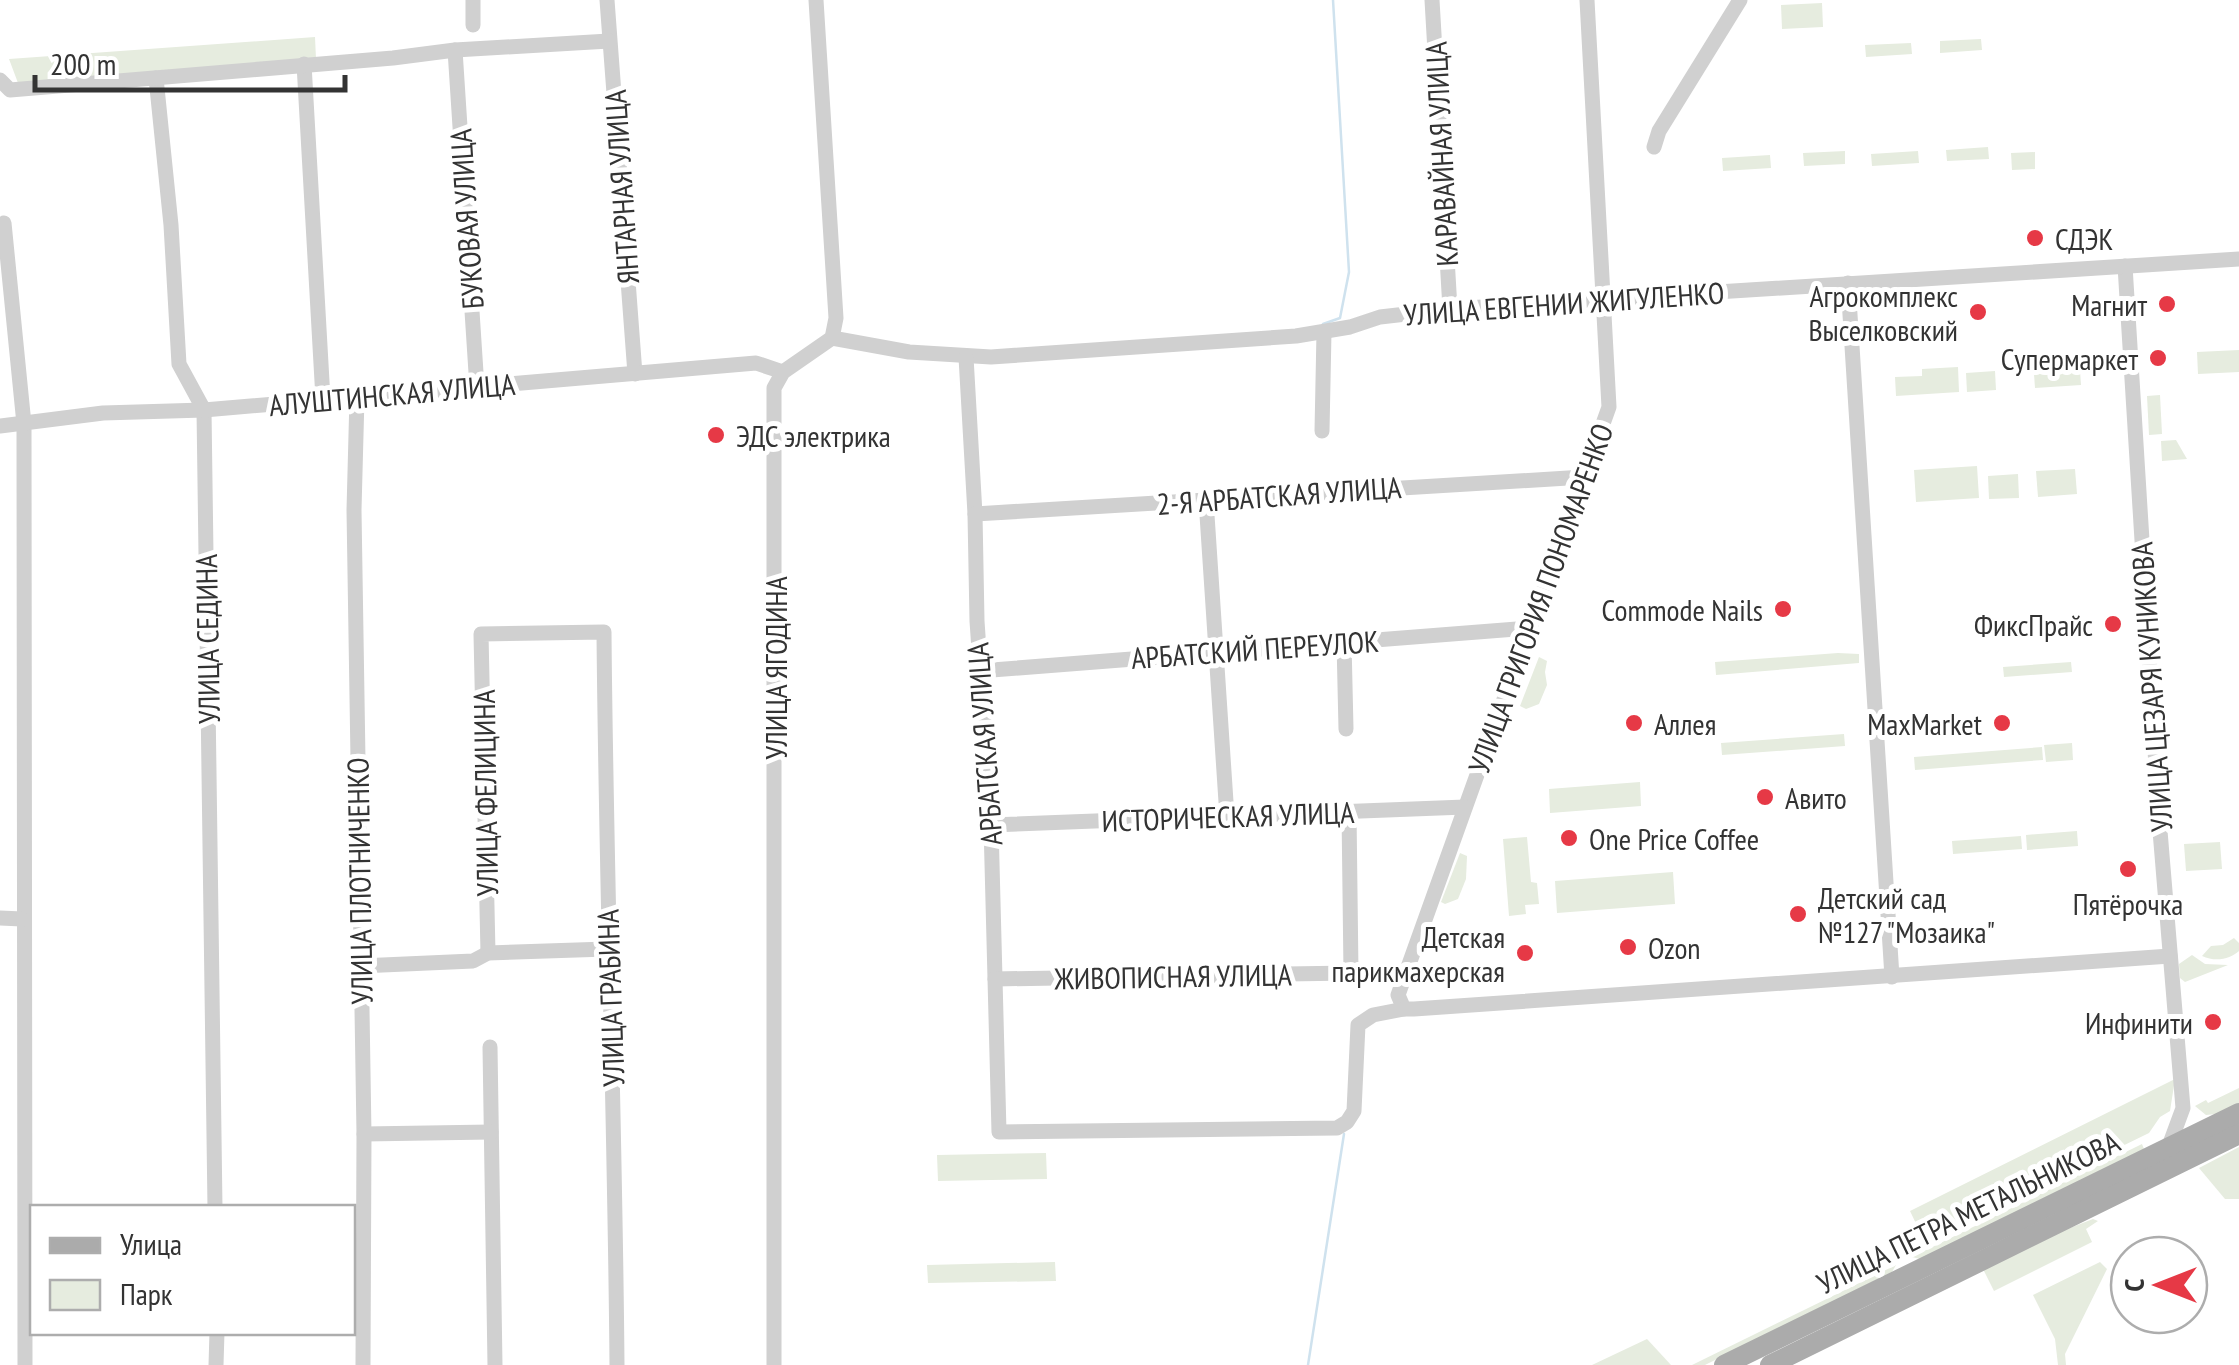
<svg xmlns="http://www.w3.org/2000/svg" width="2239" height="1365" viewBox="0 0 2239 1365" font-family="'PT Sans Narrow',sans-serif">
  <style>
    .green { fill: #e6ecdf }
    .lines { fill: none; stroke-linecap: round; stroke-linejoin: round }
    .stream { stroke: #cfe2ee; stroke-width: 2.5 }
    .minor { stroke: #d0d0d0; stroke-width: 15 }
    .major { stroke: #ababab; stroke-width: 20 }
    .poi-dot { fill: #e63946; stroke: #fff; stroke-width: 4 }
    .labels { text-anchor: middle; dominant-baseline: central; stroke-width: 10; stroke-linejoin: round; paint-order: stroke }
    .street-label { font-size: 30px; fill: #333; stroke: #fff }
    .poi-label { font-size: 30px; fill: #333; stroke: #fff; text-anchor: end }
  </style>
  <rect width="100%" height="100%" fill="#fff"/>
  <g class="green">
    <path d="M 1822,3 L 1823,27 L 1782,29 L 1781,5 Z"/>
    <path d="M 315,37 L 316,59 L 18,83 L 9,59 Z"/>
    <path d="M 1981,39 L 1982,50 L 1940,53 L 1940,41 Z"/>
    <path d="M 1911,43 L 1912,54 L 1866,57 L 1865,45 Z"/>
    <path d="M 1988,147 L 1989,159 L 1947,161 L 1946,150 Z"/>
    <path d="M 1845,151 L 1845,164 L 1804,166 L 1803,153 Z"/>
    <path d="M 1918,151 L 1919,163 L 1872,166 L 1871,154 Z"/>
    <path d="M 2035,152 L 2035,169 L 2012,170 L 2011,153 Z"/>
    <path d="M 1770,155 L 1771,168 L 1723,171 L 1722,158 Z"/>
    <path d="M 2239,350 L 2239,372 L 2198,374 L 2197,352 Z"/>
    <path d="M 1958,367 L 1959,392 L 1896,396 L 1895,377 L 1922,376 L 1922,369 Z"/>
    <path d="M 1995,371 L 1996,390 L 1967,392 L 1966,373 Z"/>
    <path d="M 2080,371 L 2081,385 L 2035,388 L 2034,374 Z"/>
    <path d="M 2160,395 L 2162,434 L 2149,435 L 2147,396 Z"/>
    <path d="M 2176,440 L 2187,459 L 2162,461 L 2161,441 Z"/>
    <path d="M 1977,466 L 1979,498 L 1916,502 L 1914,470 Z"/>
    <path d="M 2075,469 L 2077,494 L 2038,497 L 2036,471 Z"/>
    <path d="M 2018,474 L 2019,498 L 1989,499 L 1988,476 Z"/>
    <path d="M 1838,653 L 1859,654 L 1859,663 L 1716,675 L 1715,662 Z"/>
    <path d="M 1539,657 L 1547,661 L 1545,672 L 1547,685 L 1539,704 L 1526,709 L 1520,706 Z"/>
    <path d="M 2071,662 L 2072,672 L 2004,677 L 2003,667 Z"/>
    <path d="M 1844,734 L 1845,746 L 1722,755 L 1721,743 Z"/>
    <path d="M 2072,743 L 2073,760 L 2046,762 L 2044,745 Z"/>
    <path d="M 2042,747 L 2043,760 L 1915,770 L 1914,757 Z"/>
    <path d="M 1640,782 L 1641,806 L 1550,813 L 1549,789 Z"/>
    <path d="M 2077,831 L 2078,846 L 2027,850 L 2026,835 Z"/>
    <path d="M 2021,836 L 2022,849 L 1953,854 L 1952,841 Z"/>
    <path d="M 1527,837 L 1531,882 L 1537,883 L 1539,904 L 1525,905 L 1526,914 L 1509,916 L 1503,839 Z"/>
    <path d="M 2220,842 L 2222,869 L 2186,871 L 2184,844 Z"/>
    <path d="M 1460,853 L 1467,856 L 1466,879 L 1458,899 L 1445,904 L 1441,902 Z"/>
    <path d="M 1673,872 L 1675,904 L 1557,913 L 1555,881 Z"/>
    <path d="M 2234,938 L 2239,943 L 2239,951 C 2231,958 2217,963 2202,956 L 2211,946 L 2223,945 Z"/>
    <path d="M 2192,955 L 2205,964 L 2228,965 L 2185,982 L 2180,978 L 2179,964 Z"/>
    <path d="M 2175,1079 L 2170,1111 L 2160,1117 L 2149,1133 L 1908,1251 L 1910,1240 L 1921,1234 L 1910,1211 Z"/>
    <path d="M 2239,1088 L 2239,1103 L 2216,1114 L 2206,1115 L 2195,1106 L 2206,1100 L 2208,1103 Z"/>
    <path d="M 2142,1144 L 2144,1149 L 1920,1259 L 1912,1257 Z"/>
    <path d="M 2239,1147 L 2239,1199 L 2225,1199 L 2199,1168 Z"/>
    <path d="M 1046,1153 L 1047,1179 L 938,1181 L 937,1155 Z"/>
    <path d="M 2093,1219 L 2098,1221 L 2086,1229 L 2092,1242 L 1994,1291 L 1982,1267 L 2039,1240 Z"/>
    <path d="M 1055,1262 L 1056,1281 L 928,1283 L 927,1265 Z"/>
    <path d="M 2100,1262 L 2107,1269 L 2065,1354 L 2066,1365 L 2058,1365 L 2055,1339 L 2033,1295 Z"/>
    <path d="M 1896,1265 L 1892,1272 L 1705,1365 L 1692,1365 Z"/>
    <path d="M 1647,1339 L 1671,1365 L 1592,1365 Z"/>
  </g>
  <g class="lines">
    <g class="stream">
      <path d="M 1323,324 L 1340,318 L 1349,272 L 1333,0"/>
      <path d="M 1308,1365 L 1344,1134"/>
    </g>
    <g class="minor">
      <path d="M 473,0 L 473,25"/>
      <path d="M 607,0 L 635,374"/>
      <path d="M 1432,0 L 1450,309"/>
      <path d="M 1587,0 L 1609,407 L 1398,995 L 1404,1009 L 1414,1009 L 2170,956"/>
      <path d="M 455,50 L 477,388"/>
      <path d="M 304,64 L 323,399"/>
      <path d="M 156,78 L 171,225 L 179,364 L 204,410 L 215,1208"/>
      <path d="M 0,80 L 10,90 L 393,58 L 455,50 L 609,41"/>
      <path d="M 1654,147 L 1659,131 L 1740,0"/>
      <path d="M 4,223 L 24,424 L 25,1365"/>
      <path d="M 2125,266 L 2160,831 L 2183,1108 L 2169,1146"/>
      <path d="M 1848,283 L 1892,977"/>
      <path d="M 832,338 L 909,352 L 991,357 L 1296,336 L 1350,327 L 1380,317 L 1450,309 L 2239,259"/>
      <path d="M 966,357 L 975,514 L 977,621 L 991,825 L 999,1132 L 1337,1128 L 1347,1122 L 1354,1111 L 1358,1025 L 1373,1015 L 1404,1009"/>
      <path d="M 357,397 L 354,510 L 364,1134 L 363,1365"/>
      <path d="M 0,426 L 103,413 L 204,410 L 756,363 L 783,372"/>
      <path d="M 1322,431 L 1324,332"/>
      <path d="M 1206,500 L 1227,817"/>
      <path d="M 975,514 L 1584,477"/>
      <path d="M 1344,642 L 1346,729"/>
      <path d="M 979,671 L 1530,628"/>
      <path d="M 991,825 L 1465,807"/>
      <path d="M 0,918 L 22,919"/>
      <path d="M 488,953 L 481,634 L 604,632 C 606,876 615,1120 617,1365"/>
      <path d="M 360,966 L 473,961 L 488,953 L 607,949"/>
      <path d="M 995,979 L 1351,973 L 1349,812"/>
      <path d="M 490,1047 L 495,1365"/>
      <path d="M 364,1134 L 491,1132"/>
      <path d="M 216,1365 L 217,1332"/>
      <path d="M 774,1365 L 774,388 L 783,372 L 832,338 L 836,318 L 816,0"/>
    </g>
    <g class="major">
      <path d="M 1724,1365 L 2239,1113"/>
      <path d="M 1770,1365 L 2239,1134"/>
    </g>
  </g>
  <g class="poi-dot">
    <circle cx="2035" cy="238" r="10"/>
    <circle cx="2167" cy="304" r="10"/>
    <circle cx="1978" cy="312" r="10"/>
    <circle cx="2158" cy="358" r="10"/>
    <circle cx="716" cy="435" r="10"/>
    <circle cx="1783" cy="609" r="10"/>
    <circle cx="2113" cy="624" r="10"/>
    <circle cx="1634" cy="723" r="10"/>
    <circle cx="2002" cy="723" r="10"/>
    <circle cx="1765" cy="797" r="10"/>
    <circle cx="1569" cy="838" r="10"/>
    <circle cx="2128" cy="869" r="10"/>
    <circle cx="1798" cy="914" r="10"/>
    <circle cx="1628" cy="947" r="10"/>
    <circle cx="1525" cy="953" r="10"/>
    <circle cx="2213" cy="1022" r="10"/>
  </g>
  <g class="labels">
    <g class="street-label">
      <text transform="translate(1441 154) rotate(-93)">КАРАВАЙНАЯ УЛИЦА</text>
      <text transform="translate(621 187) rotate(-94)">ЯНТАРНАЯ УЛИЦА</text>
      <text transform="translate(466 219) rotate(-94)">БУКОВАЯ УЛИЦА</text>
      <text transform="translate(1564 303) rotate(-4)">УЛИЦА ЕВГЕНИИ ЖИГУЛЕНКО</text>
      <text transform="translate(392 394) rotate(-5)">АЛУШТИНСКАЯ УЛИЦА</text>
      <text transform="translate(1279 495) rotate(-4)">2-Я АРБАТСКАЯ УЛИЦА</text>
      <text transform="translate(1540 598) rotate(-70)">УЛИЦА ГРИГОРИЯ ПОНОМАРЕНКО</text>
      <text transform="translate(207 639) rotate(-91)">УЛИЦА СЕДИНА</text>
      <text transform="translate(1255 649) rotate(-4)">АРБАТСКИЙ ПЕРЕУЛОК</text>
      <text transform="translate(775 668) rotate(-90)">УЛИЦА ЯГОДИНА</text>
      <text transform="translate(2151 687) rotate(-94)">УЛИЦА ЦЕЗАРЯ КУНИКОВА</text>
      <text transform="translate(984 744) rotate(-94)">АРБАТСКАЯ УЛИЦА</text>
      <text transform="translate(485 793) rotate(-91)">УЛИЦА ФЕЛИЦИНА</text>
      <text transform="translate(1228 816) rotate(-2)">ИСТОРИЧЕСКАЯ УЛИЦА</text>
      <text transform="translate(359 881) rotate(-91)">УЛИЦА ПЛОТНИЧЕНКО</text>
      <text transform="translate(1173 976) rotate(-1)">ЖИВОПИСНАЯ УЛИЦА</text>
      <text transform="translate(610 998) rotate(-92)">УЛИЦА ГРАБИНА</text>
      <text transform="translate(1968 1212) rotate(-26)">УЛИЦА ПЕТРА МЕТАЛЬНИКОВА</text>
    </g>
    <g class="poi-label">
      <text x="2055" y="238" text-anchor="start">СДЭК</text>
      <text x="1958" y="295">Агрокомплекс<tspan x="1958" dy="34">Выселковский</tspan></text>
      <text x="2147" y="304">Магнит</text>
      <text x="2138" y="358">Супермаркет</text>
      <text x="736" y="435" text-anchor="start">ЭДС электрика</text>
      <text x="1763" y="609">Commode Nails</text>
      <text x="2093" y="624">ФиксПрайс</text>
      <text x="1654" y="723" text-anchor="start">Аллея</text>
      <text x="1982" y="723">MaxMarket</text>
      <text x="1785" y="797" text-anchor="start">Авито</text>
      <text x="1589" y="838" text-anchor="start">One Price Coffee</text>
      <text x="1818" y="897" text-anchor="start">Детский сад<tspan x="1818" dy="34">№127 "Мозаика"</tspan></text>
      <text x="2128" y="903" text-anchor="middle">Пятёрочка</text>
      <text x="1505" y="936">Детская<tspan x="1505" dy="34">парикмахерская</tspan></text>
      <text x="1648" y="947" text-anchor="start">Ozon</text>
      <text x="2193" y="1022">Инфинити</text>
    </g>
  </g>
  <rect x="30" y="1205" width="325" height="130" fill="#ffffff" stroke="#adadad" stroke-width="2.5"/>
  <rect x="50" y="1238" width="50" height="15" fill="#ababab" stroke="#adadad" stroke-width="2.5"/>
  <text x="120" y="1255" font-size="30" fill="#333333">Улица</text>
  <rect x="50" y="1280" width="50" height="30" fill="#e6ecdf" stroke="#adadad" stroke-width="2.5"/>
  <text x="120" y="1305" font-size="30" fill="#333333">Парк</text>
  <g transform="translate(2159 1285) rotate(270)"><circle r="48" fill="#ffffff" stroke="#adadad" stroke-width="2.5"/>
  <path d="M0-8L18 38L0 25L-18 38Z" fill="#e63946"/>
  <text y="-15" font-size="28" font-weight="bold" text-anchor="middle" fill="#333333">С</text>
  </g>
  <path d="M35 75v15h310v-15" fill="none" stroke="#333333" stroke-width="5"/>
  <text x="50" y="75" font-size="30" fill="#333333" stroke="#ffffff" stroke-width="8" paint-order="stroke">200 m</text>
</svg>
